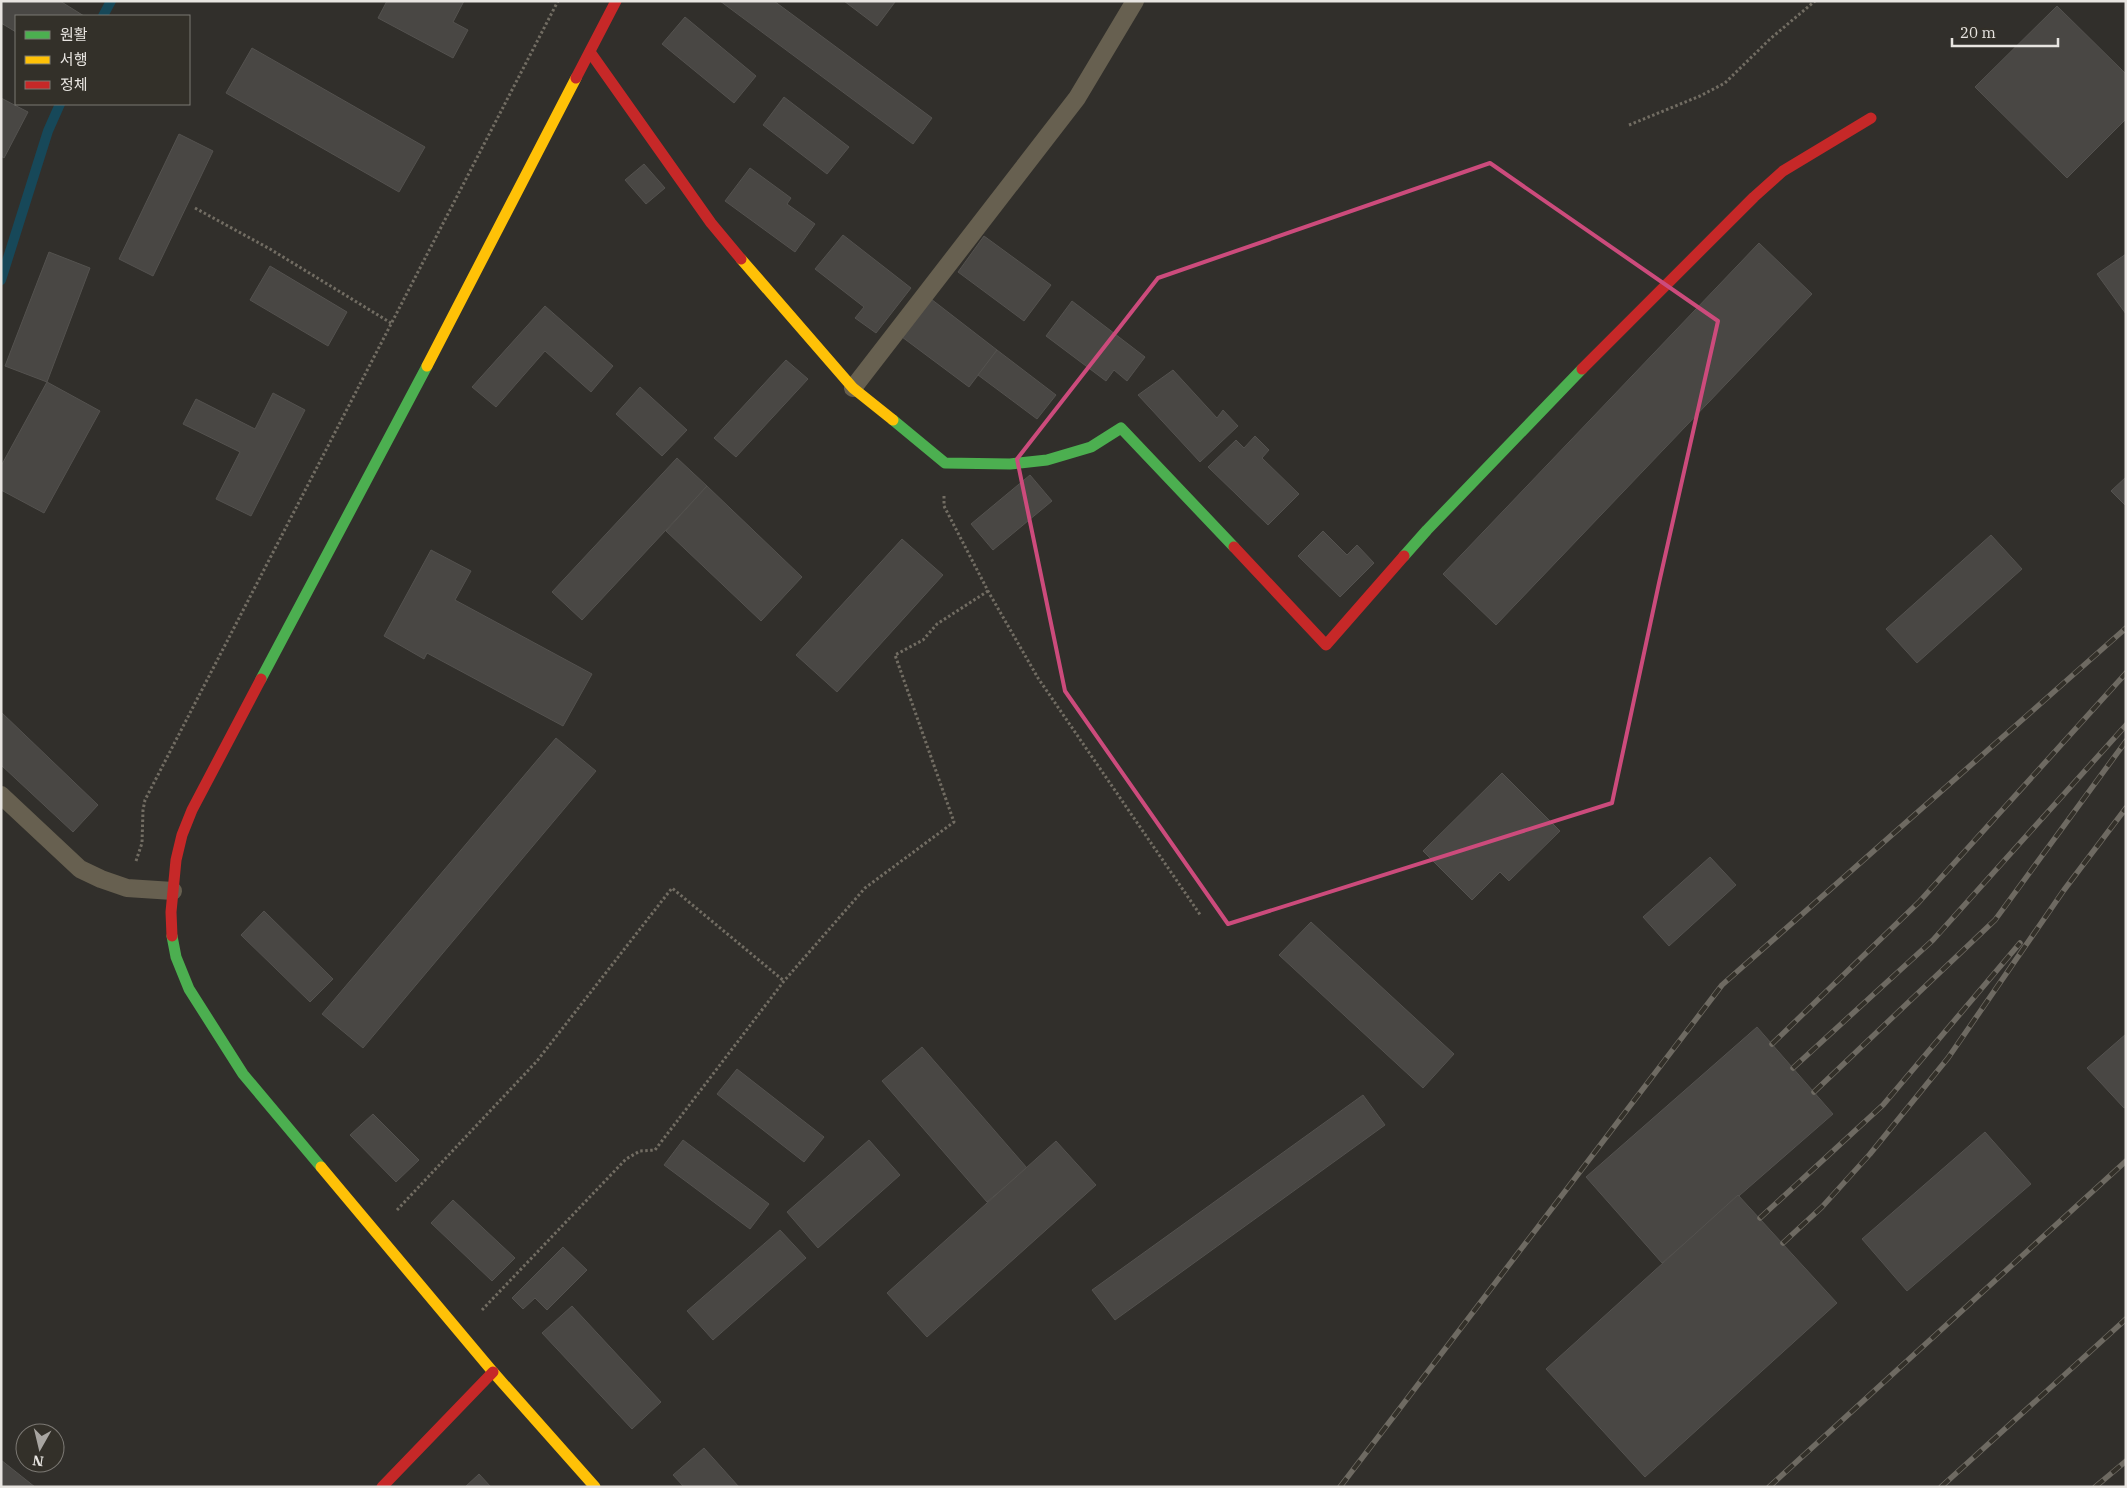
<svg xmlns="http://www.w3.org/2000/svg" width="2127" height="1488" viewBox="0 0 2127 1488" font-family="'IBM Plex Serif','Noto Sans KR',serif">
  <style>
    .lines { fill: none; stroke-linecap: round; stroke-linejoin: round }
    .stream { stroke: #174859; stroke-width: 10 }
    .building { fill: #494744; stroke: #54524f }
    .path { stroke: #726d63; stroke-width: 3; stroke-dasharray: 2.5 2.5; stroke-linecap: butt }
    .lane { stroke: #676050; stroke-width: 18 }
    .fast { stroke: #4caf50; stroke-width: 11 }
    .slow { stroke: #ffc107; stroke-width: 11 }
    .jam { stroke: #c62828; stroke-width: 11 }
    .rail-casing { stroke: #6e6a62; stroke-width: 5.5 }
    .rail { stroke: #333029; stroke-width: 4; stroke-dasharray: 11; stroke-linecap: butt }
    .marked { fill: none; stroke: #cc4b7c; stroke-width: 4; stroke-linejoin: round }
  </style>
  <rect width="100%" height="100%" fill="#312f2b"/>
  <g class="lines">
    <g class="stream">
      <path d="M 103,16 L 111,1"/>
      <path d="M 1,280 L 48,131 L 60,104"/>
    </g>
  </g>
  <g class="building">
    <path d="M 1,1 L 60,1 L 84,16 L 16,16 L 16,32 L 1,23 Z"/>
    <path d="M 387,1 L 464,1 L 453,22 L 468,30 L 453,58 L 378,18 Z"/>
    <path d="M 720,1 L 774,1 L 932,118 L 913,144 Z"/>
    <path d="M 844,1 L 894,1 L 895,2 L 877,26 Z"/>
    <path d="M 2057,6 L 2126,74 L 2126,119 L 2067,178 L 1975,87 Z"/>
    <path d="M 685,17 L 756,76 L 734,103 L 662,44 Z"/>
    <path d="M 252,48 L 425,147 L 399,192 L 226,93 Z"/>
    <path d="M 784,97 L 849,147 L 827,174 L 763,125 Z"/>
    <path d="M 1,98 L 28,112 L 4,158 L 1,156 Z"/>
    <path d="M 179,134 L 213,151 L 153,276 L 119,259 Z"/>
    <path d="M 644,164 L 665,188 L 646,204 L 625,180 Z"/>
    <path d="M 750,168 L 791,198 L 787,204 L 815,224 L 795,252 L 725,201 Z"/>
    <path d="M 843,235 L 911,288 L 876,333 L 855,318 L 864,307 L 815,269 Z"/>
    <path d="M 984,236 L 1051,285 L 1024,321 L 958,272 Z"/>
    <path d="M 1759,243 L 1812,294 L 1496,625 L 1443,574 Z"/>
    <path d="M 49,252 L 90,268 L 47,382 L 5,366 Z"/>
    <path d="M 2126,254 L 2126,314 L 2097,274 Z"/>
    <path d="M 270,266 L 347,312 L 328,346 L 250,300 Z"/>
    <path d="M 931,299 L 997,350 L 969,387 L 902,337 Z"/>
    <path d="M 1072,301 L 1145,357 L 1127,381 L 1114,370 L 1106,381 L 1046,336 Z"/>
    <path d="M 545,306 L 613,366 L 591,392 L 545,351 L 496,407 L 472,387 Z"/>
    <path d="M 997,350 L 1056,395 L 1037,419 L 978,375 Z"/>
    <path d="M 786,360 L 808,379 L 736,457 L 714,438 Z"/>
    <path d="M 1173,370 L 1217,418 L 1223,410 L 1238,426 L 1200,462 L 1138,395 Z"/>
    <path d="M 47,382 L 100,411 L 44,513 L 1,490 L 1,466 Z"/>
    <path d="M 640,387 L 687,430 L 662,456 L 616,414 Z"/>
    <path d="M 273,393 L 305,410 L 251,516 L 216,499 L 240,452 L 183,424 L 196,399 L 255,429 Z"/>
    <path d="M 1255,436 L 1269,450 L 1262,458 L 1299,494 L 1268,525 L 1208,467 L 1236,440 L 1244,448 Z"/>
    <path d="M 677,458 L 707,486 L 582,620 L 552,592 Z"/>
    <path d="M 1030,475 L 1052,501 L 993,550 L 971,524 Z"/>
    <path d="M 2126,477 L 2126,506 L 2111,491 Z"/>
    <path d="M 707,486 L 802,577 L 761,621 L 666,531 Z"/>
    <path d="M 1323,531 L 1347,555 L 1357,545 L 1374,563 L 1340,597 L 1298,556 Z"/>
    <path d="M 1991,535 L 2022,569 L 1917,663 L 1886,629 Z"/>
    <path d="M 902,539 L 943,575 L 837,692 L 796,655 Z"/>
    <path d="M 431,550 L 471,571 L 455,600 L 592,674 L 563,726 L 427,653 L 424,659 L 384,636 Z"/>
    <path d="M 1,712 L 98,805 L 73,832 L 1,765 Z"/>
    <path d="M 556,738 L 596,771 L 363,1048 L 322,1014 Z"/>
    <path d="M 1502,773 L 1560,831 L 1509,881 L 1500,872 L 1472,900 L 1423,851 Z"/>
    <path d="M 1710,857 L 1736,885 L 1669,946 L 1643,917 Z"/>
    <path d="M 264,911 L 333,979 L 310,1002 L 241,935 Z"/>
    <path d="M 1311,922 L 1454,1054 L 1423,1088 L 1279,955 Z"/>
    <path d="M 1757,1027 L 1833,1114 L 1662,1263 L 1586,1177 Z"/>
    <path d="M 2126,1034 L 2126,1107 L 2124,1108 L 2087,1068 Z"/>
    <path d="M 922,1047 L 1027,1168 L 987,1202 L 882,1081 Z"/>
    <path d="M 737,1069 L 824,1137 L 804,1162 L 717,1094 Z"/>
    <path d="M 1363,1095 L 1385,1125 L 1115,1320 L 1092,1290 Z"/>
    <path d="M 373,1114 L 419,1160 L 396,1182 L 350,1135 Z"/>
    <path d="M 1985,1132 L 2031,1184 L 1907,1291 L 1862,1239 Z"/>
    <path d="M 683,1140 L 769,1204 L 750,1229 L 664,1165 Z"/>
    <path d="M 869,1140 L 900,1175 L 818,1248 L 787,1212 Z"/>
    <path d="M 1056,1141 L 1096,1185 L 927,1337 L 887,1293 Z"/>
    <path d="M 1738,1195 L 1837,1303 L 1645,1477 L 1546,1369 Z"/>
    <path d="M 453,1200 L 515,1258 L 492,1281 L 431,1223 Z"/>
    <path d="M 780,1230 L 806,1258 L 713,1340 L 687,1311 Z"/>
    <path d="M 563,1247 L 587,1270 L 547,1310 L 535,1298 L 523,1309 L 512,1298 Z"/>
    <path d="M 572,1306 L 661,1402 L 632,1429 L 542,1333 Z"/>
    <path d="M 704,1448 L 739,1487 L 684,1487 L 673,1475 Z"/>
    <path d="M 1,1460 L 35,1487 L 1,1487 Z"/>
    <path d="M 479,1474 L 491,1487 L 465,1487 Z"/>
  </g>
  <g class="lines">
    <g class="path">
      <path d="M 1629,125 L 1700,96 L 1725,83 L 1770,39 L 1815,1"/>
      <path d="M 195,208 L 270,249 L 391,323"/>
      <path d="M 944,496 L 944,506 L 988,591 L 1038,678 L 1201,916"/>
      <path d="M 136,861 L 142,843 L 143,810 L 145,800 L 558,1"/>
      <path d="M 397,1210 L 537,1061 L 672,888 L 784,981"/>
      <path d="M 482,1310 L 626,1159 L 640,1151 L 655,1150 L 784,981 L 865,888 L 954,822 L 895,655 L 923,640 L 937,624 L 988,591"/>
    </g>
    <g class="lane">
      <path d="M 853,388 L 1077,98 L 1135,1"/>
      <path d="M 1,795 L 80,869 L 101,879 L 127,888 L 173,891"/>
    </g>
    <g class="fast">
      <path d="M 893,420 L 945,463 L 1010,464 L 1047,460 L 1091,447 L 1121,428 L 1234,547"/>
      <path d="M 1404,556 L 1427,530 L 1582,369"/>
      <path d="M 261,679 L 427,366"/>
      <path d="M 172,936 L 176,957 L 189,989 L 243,1074 L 321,1167"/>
    </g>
    <g class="slow">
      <path d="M 741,259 L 853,388 L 893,420"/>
      <path d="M 427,366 L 576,78"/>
      <path d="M 321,1167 L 493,1372 L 595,1487"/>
    </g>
    <g class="jam">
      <path d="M 590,52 L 711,223 L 741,259"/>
      <path d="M 576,78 L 616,1"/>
      <path d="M 1582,369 L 1754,197 L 1783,171 L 1871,118"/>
      <path d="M 1234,547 L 1326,645 L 1404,556"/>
      <path d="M 172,936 L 171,912 L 176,860 L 182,835 L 192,810 L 261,679"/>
      <path d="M 382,1487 L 493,1372"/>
    </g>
    <g class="rail-casing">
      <g id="rail">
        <path d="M 1772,1044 L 1919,902 L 2126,673"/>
        <path d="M 1793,1068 L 1933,940 L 2126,725"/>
        <path d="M 1814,1092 L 1995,920 L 2126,741"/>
        <path d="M 1760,1218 L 1883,1105 L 2020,943"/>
        <path d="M 1783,1243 L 1822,1207 L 1870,1154 L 1948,1058 L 2064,890 L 2126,808"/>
        <path d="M 1340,1487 L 1722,985 L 2126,628"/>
        <path d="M 1769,1487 L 2126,1161"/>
        <path d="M 1941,1487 L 2126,1319"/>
        <path d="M 2095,1487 L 2126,1461"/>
      </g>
    </g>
    <use href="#rail" class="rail"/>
  </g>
  <path class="marked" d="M 1490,163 L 1718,321 L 1659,583 L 1612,803 L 1228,924 L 1065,691 L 1017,459 L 1158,278 Z"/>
  <rect width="2127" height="1488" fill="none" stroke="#e8e5e1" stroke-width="5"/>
  <rect x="15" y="15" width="175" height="90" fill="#333029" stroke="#7b7873"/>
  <rect x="25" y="31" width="25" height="8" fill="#4caf50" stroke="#7b7873"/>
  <text x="60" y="40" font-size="15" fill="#e8e5e1">원활</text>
  <rect x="25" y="56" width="25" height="8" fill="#ffc107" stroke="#7b7873"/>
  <text x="60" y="65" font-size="15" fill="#e8e5e1">서행</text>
  <rect x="25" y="81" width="25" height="8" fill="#c62828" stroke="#7b7873"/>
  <text x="60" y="90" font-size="15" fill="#e8e5e1">정체</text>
  <g transform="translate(40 1448) rotate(188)"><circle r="24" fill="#333029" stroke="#7b7873"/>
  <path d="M0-4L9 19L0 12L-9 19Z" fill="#a8a5a1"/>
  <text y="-8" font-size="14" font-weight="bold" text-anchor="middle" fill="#e8e5e1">N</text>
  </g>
  <path d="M1952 38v8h106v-8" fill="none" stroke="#e8e5e1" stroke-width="2.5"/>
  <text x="1960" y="38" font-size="15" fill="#e8e5e1" stroke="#333029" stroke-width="4" paint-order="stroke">20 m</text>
</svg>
